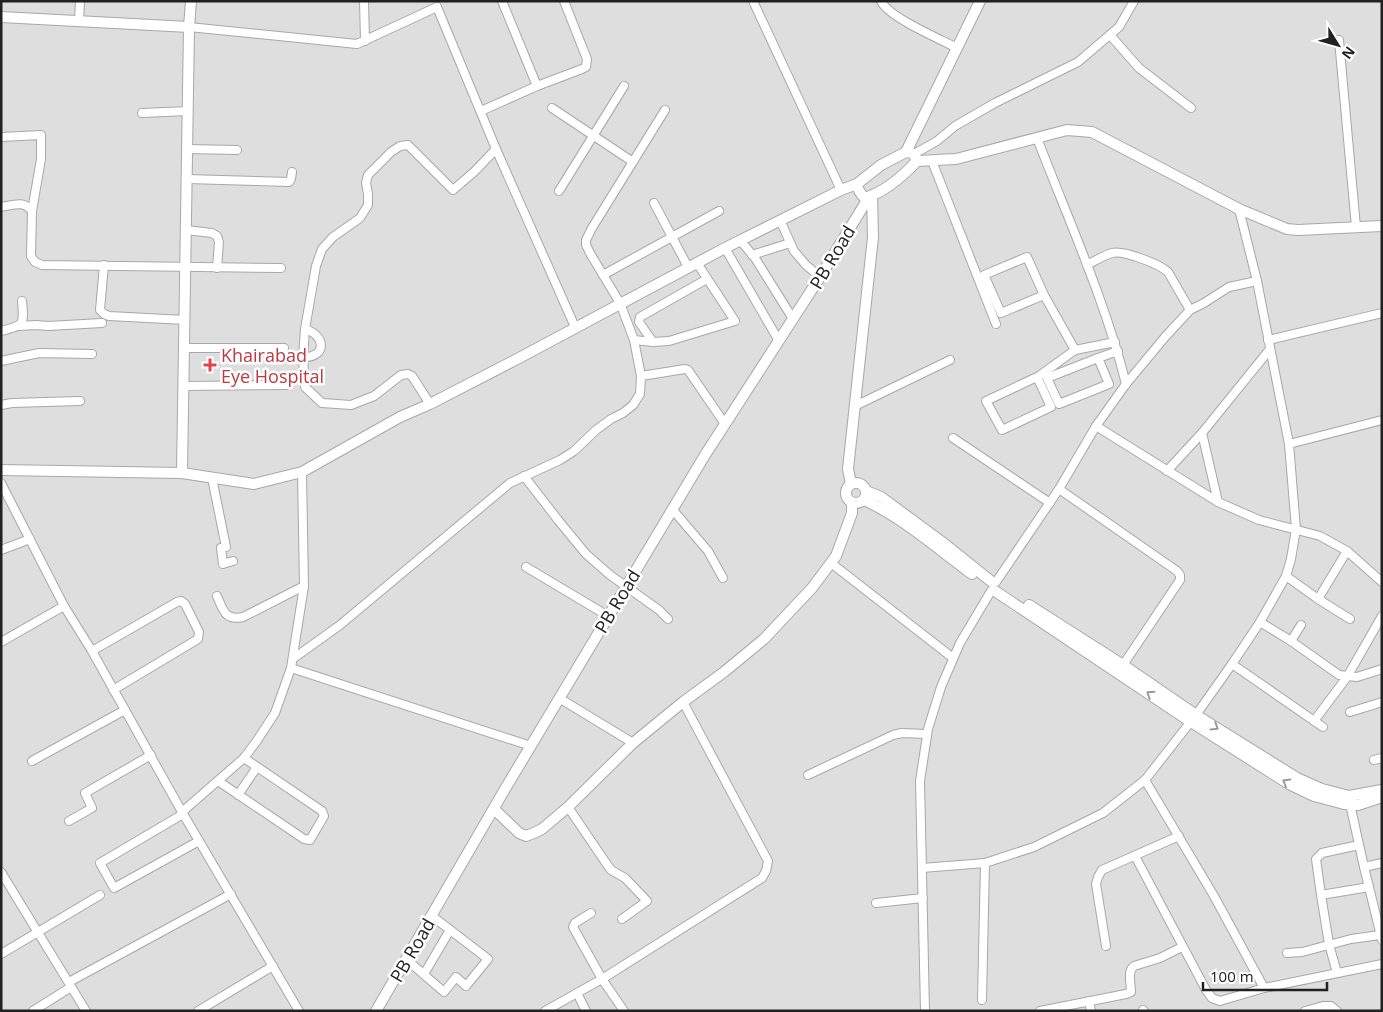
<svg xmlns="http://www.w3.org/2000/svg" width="1383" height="1012" viewBox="0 0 1383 1012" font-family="'Open Sans',sans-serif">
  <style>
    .residential { fill: #dfdede }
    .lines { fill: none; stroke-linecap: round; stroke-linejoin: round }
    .minor-casing { stroke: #a8a8a8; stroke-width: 10 }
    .tertiary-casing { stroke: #a8a8a8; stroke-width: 12 }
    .minor { stroke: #fff; stroke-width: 8 }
    .tertiary { stroke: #fff; stroke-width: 10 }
    .oneway { stroke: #9b9b9b }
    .health-dot { fill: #e0444e; stroke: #fff; stroke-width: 2 }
    .labels { text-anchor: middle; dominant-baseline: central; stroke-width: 5; stroke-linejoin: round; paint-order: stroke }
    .street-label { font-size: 18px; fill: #212121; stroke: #fff }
    .health-label { font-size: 18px; fill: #be3a42; stroke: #fff; text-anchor: start }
  </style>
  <rect width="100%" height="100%" fill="#f2eee8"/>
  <rect class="residential" x="1" y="1" width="1381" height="1010"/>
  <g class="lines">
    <g class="minor-casing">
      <g id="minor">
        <path d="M 364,1 L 365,41"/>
        <path d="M 502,1 L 537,86 L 582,69 L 586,67 L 587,59 L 564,1"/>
        <path d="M 753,1 L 841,190"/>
        <path d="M 881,1 C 888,17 940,39 957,48"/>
        <path d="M 79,21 L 80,1"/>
        <path d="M 189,27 L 357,44 L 437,7 L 496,149"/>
        <path d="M 1110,35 L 1139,68 L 1191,108"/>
        <path d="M 1339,40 L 1356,227"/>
        <path d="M 552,108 L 633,162"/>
        <path d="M 481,111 L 537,86"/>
        <path d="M 142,113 L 188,111"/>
        <path d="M 1,137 L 41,135 L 41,159 L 32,211"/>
        <path d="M 1037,138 C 1068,219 1105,300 1126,384"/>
        <path d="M 187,149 L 237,150"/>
        <path d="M 914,154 L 937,141 L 955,126 L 995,103 L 1078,62 L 1119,27 L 1134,1"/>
        <path d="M 932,161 L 996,324"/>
        <path d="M 187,179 L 289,182 L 291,179 L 292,172"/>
        <path d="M 559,191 L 624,86"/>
        <path d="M 654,203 L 688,267"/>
        <path d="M 1,207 C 14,205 23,200 32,211 L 31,256 L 35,262 L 42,265 L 281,268"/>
        <path d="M 780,220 L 794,251 L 806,265 L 820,277"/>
        <path d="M 186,230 L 212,233 L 217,236 L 219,242 L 217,268"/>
        <path d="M 740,240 L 755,258 L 793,319"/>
        <path d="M 725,248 L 779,341"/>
        <path d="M 752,255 L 790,243"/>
        <path d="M 104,265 L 100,310 L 104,314 L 109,316 L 185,320"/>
        <path d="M 1087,265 C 1095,261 1104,255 1112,253 C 1124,250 1159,264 1168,272 L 1190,310"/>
        <path d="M 603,275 L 719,211"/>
        <path d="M 1044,295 L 1027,257 L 984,275 L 1001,313 L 1044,295 L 1075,350 L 1115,342"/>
        <path d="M 19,326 L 36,325 L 48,326 L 102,323"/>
        <path d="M 1,331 C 25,325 24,325 22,301"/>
        <path d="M 634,340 L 653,342 L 669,341 L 735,321 L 697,263"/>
        <path d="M 1268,340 L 1382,313"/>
        <path d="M 653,342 L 639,322 L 640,317 L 707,279"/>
        <path d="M 184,348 L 284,348"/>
        <path d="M 303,357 C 326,358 327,336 305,329"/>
        <path d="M 1098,358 L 1109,384 L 1059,404 L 1047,378 Z"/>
        <path d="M 1098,358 L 1118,351"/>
        <path d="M 1,361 L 39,353 L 92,354"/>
        <path d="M 641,376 L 685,369 L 688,370 L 725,424"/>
        <path d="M 1037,377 L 1051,407 L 1002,430 L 986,401 L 1039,376 L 1075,350"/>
        <path d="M 184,386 L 287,385"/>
        <path d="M 430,404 L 412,376 L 408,374 L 401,375 L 374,396 L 351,405 L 322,403 L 305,387 L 303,357 L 305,329 L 316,266 L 322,249 L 333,237 L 360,218 L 368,205 L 368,194 L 366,183 L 368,175 L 391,152 L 400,146 L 408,145 L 453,190 L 475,171 L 496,149 L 575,327"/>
        <path d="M 1,405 L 12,403 L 80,401"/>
        <path d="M 855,406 L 950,360"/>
        <path d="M 1096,426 L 1218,502 L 1259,520 L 1320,536 L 1347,551 L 1382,582"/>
        <path d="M 1202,433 L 1218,502"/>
        <path d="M 953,438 L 1050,503"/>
        <path d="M 1289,444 L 1382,420"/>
        <path d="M 1167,471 L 1202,433 L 1270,349"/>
        <path d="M 524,476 L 558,520 L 586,554 L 610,575 L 659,610 L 668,619"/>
        <path d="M 212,478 L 226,547 L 221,548 L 223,564 L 233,561"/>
        <path d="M 1,483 L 64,606 L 92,651 L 182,812 L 299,1011"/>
        <path d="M 1059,489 L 1177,571 L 1180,575 L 1180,580 L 1123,665"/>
        <path d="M 672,509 L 708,551 L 723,578"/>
        <path d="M 1,550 L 30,539"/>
        <path d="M 831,563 L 953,658"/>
        <path d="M 526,567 L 608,616"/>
        <path d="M 1286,576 L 1318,599 L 1350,619"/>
        <path d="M 996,582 L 1059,489 L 1096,426 L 1126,384 L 1165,337 L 1190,310 L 1204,303 L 1229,287 L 1257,281"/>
        <path d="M 217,596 C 223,610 225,621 243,617 L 304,586"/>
        <path d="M 1318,599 L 1347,551"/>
        <path d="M 1260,622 L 1291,641 L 1339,675 L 1357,677 L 1382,669"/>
        <path d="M 1291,641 L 1301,625"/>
        <path d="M 1,642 L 64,606"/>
        <path d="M 92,651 L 177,602 L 181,601 L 185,604 L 199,632 L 198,639 L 113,690"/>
        <path d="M 294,658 L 340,625 L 510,483 L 560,460 L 574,451 L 596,430 L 611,419 L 623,413 L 633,405 L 640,394 L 641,376 L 634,340 L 620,303 L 591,255 L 586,245 L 586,240 L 592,228 L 665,110"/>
        <path d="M 1232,664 L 1323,727"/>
        <path d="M 291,668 L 531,746"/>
        <path d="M 559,698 L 633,743"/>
        <path d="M 1350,712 L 1382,702"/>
        <path d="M 1314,721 L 1347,677 L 1382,616"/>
        <path d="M 1374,760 L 1382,758"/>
        <path d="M 32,761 L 125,710"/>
        <path d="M 808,775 L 893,735 L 902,733 L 927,734"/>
        <path d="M 1145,780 L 1214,896 L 1264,988"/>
        <path d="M 218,781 L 304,839 L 310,840 L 324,816 L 322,811 L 244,758"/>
        <path d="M 238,795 L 257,767"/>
        <path d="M 1350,804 L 1364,867 L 1382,940"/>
        <path d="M 568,807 L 608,866 L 611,870 L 625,878 L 647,901 L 622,919"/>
        <path d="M 182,812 L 244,758 L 256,742 L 275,713 L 291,668 L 304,586 L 302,472"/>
        <path d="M 183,814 L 100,863 L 114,888 L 199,841"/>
        <path d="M 69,821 L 92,808 L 85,793 L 151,755"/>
        <path d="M 1135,856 L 1206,990 L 1212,998 L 1220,1001 L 1264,988 L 1382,964"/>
        <path d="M 1364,867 L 1382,863"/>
        <path d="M 922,868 L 985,863 L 1034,847 L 1103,813 L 1145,780 L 1196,715 L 1232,664 L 1260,622 L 1286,576 L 1291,559 L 1296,529 L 1289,444 L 1257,281 L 1239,209"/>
        <path d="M 1,872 L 86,1011"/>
        <path d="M 1321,895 L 1316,859 L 1322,853 L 1359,845"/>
        <path d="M 876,903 L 923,898"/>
        <path d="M 1106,946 L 1096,884 L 1098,877 L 1102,870 L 1179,836"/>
        <path d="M 1287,953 L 1302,952 L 1351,939 L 1380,935"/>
        <path d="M 1,954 L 100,895"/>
        <path d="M 406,959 L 444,992 L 456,977 L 466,986 L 488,959 L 432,916"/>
        <path d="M 1337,973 L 1329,944 L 1321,895 L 1369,887"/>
        <path d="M 424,974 L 450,930"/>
        <path d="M 69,982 L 231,894"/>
        <path d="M 577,993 L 586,1011"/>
        <path d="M 982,1000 L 985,863"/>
        <path d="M 1089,1001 L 1091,1011"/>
        <path d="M 1143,1010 L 1144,1011"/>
        <path d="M 33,1011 L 71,987"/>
        <path d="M 198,1011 L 273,966"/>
        <path d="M 545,1011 L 602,979 L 573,927 L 575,923 L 591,913"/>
        <path d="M 624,1011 L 602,979 L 762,878 L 766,871 L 768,861 L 683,702"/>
        <path d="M 925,1011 L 920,781 L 928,729 L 941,687 L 960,643 L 991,591"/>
        <path d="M 1040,1011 L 1126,994 L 1131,992 C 1131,983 1127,971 1134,966 L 1160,958 L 1182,947"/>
        <path d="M 1305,1011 L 1323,1006 L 1331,1006 L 1337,1011"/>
      </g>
    </g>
    <g class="tertiary-casing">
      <g id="tertiary">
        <path d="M 1,17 L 189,27"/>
        <path d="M 906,152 L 980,1"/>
        <path d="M 917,161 L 956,159 L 1067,130 L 1092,132 L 1239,209 L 1287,229 L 1298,230 L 1382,226"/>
        <path d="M 1,470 L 182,473 L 254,484 L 302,472 L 400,417 L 430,404 L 519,358 L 725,248 L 841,190 L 857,184 L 881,165 L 906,152 C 913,152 915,155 917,161 C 903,176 884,192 865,198 C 860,194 858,190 857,184"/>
        <path d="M 182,473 L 189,27 L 191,1"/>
        <circle cx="856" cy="493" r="10"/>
        <path d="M 851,484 L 848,469 L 873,237 L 872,195"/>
        <path d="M 866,491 L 881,497 L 942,542 L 992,582"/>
        <path d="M 864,500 C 902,517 938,549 972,574"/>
        <path d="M 995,591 L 1191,722 L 1289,784 L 1314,796 L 1344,804 L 1358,805 L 1382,797"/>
        <path d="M 1029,605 L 1123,665 L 1196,715 L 1297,778 L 1322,789 L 1349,796 L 1382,790"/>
        <path d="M 494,809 L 519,833 L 526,836 L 534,833 L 542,829 L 568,807 L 633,743 L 683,702 L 724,672 L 764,639 L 812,588 L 836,556 L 852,513 L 852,503"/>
        <path d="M 376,1011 L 505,789 L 705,455 L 820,277 L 869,197"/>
      </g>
    </g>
    <use href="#minor" class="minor"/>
    <use href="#tertiary" class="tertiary"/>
  </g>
  <defs><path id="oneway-chevron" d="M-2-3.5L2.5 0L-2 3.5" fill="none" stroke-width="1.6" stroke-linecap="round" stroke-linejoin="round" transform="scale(1.25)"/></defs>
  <g class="oneway">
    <use href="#oneway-chevron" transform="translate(1150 694) rotate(-146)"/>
    <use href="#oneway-chevron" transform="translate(1215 727) rotate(32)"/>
    <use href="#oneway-chevron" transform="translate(1286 782) rotate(-150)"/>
  </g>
  <path class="health-dot" d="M207.5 357.5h5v5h5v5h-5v5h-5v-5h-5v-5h5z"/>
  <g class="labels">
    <g class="street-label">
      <text transform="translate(832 257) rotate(-59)">PB Road</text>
      <text transform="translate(617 601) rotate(-59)">PB Road</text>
      <text transform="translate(412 950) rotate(-60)">PB Road</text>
    </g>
    <g class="health-label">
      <text x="221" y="355">Khairabad<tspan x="221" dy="21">Eye Hospital</tspan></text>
    </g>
  </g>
  <rect width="1383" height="1012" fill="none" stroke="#212121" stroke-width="5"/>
  <g transform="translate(1338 45) rotate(127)" stroke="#ffffff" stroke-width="4" paint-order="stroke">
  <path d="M0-4L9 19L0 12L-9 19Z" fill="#212121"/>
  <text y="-8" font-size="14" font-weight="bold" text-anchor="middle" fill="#212121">N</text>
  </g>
  <path d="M1203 982v8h124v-8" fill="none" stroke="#212121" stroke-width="2.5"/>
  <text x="1210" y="982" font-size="15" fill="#212121" stroke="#ffffff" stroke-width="4" paint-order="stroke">100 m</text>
</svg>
